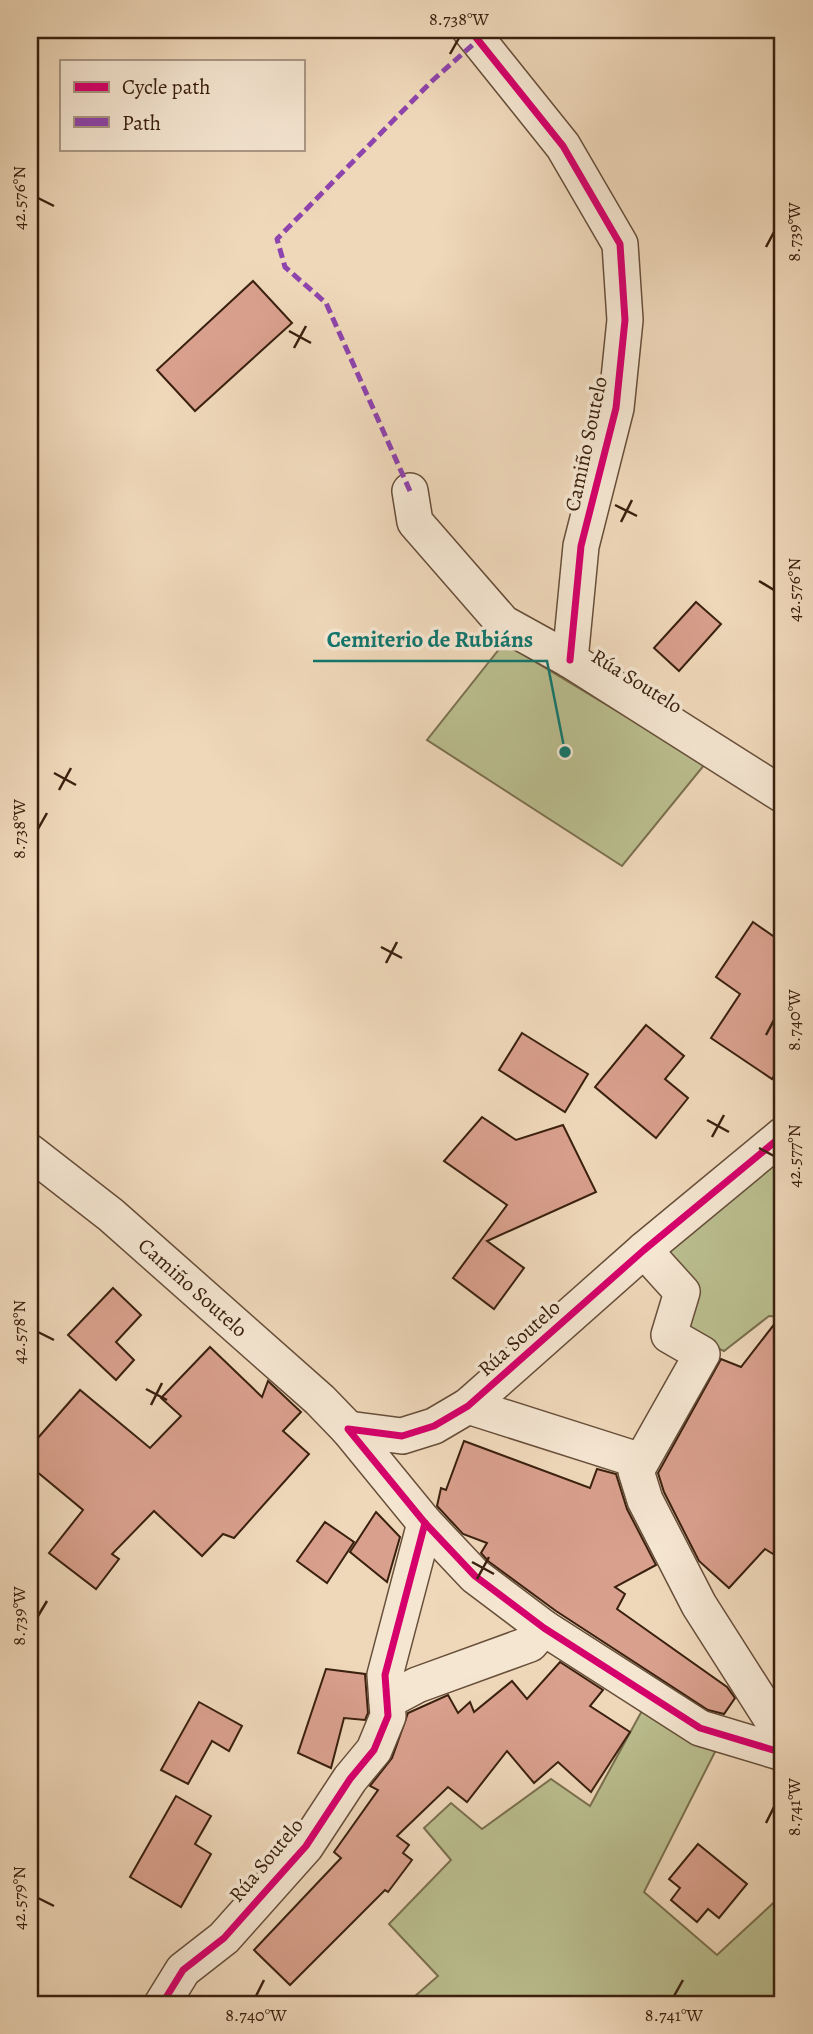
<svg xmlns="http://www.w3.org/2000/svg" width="813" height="2034" viewBox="0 0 813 2034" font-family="Alegreya,serif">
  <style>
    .green { fill: #babe8f; stroke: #7a6f4e; stroke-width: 2 }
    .building { fill: #d9a08d; stroke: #3a200e; stroke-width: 2 }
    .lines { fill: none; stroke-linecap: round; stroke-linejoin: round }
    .minor-casing { stroke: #674e39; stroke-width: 38 }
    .minor { stroke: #f5e6d2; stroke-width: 35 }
    .quiet { stroke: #8e44ad; stroke-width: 5; stroke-dasharray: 10 5; stroke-linecap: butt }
    .cycleway-casing { stroke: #f5e6d2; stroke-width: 11 }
    .cycleway { stroke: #d6006c; stroke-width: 7 }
    .ticks { fill: none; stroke: #3a200e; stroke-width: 2.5 }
    .labels { text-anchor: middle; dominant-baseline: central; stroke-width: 7; stroke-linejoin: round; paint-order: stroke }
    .street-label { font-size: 21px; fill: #3a200e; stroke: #f5e6d2 }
    .leader { fill: none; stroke: #0f766e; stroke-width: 2.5 }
    .callout-dot { fill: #0f766e; stroke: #f5e6d2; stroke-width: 2.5 }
    .callout-label { font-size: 23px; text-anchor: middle; font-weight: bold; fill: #0f766e; stroke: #f5e6d2; stroke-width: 7; stroke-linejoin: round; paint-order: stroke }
    .neatline { fill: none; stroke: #3a200e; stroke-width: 2.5 }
    .ticks-label { font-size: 18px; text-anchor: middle; fill: #3a200e }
  </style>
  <rect width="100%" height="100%" fill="#efd8ba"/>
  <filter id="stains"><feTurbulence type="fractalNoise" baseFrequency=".00286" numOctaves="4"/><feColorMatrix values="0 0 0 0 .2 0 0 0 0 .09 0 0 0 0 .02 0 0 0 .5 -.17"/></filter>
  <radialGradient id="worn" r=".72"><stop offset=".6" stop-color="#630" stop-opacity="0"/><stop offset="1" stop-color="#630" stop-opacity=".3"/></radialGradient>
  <g class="green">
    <path d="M 504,643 L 705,764 L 622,866 L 427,740 Z"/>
    <path d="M 783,1149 L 783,1317 L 769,1316 L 724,1351 L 681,1332 L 663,1257 Z"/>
    <path d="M 644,1707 L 720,1742 L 644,1892 L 717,1955 L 783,1894 L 783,2004 L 406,2004 L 438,1976 L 389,1924 L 451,1860 L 424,1828 L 451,1803 L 482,1829 L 551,1779 L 590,1806 Z"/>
  </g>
  <g class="building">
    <path d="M 253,281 L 292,323 L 195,411 L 157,370 Z"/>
    <path d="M 696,602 L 721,624 L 679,671 L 654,648 Z"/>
    <path d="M 753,922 L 783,943 L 783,1062 L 772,1079 L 711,1038 L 740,994 L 716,977 Z"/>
    <path d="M 646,1025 L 684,1056 L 665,1079 L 688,1098 L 656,1138 L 595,1087 Z"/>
    <path d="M 522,1033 L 588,1074 L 565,1112 L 499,1070 Z"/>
    <path d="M 482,1117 L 516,1140 L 563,1125 L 596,1192 L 487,1241 L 524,1268 L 494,1309 L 453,1278 L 507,1205 L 444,1161 Z"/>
    <path d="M 113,1288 L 141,1315 L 116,1342 L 134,1360 L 116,1380 L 68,1335 Z"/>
    <path d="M 783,1313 L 783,1539 L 773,1554 L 765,1549 L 729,1588 L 699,1561 L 664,1492 L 658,1473 L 721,1359 L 741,1367 Z"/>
    <path d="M 210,1347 L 262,1397 L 268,1381 L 301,1412 L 283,1431 L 309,1454 L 234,1538 L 223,1534 L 202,1556 L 154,1511 L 112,1554 L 119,1559 L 96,1589 L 49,1553 L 83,1510 L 30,1466 L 30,1447 L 80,1390 L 150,1448 L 181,1416 L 161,1398 Z"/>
    <path d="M 464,1441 L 590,1488 L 597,1469 L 616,1474 L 627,1509 L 656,1565 L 615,1587 L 625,1594 L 617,1609 L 727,1687 L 735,1698 L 724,1714 L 708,1710 L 556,1611 L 488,1561 L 481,1553 L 487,1543 L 463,1534 L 437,1506 L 441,1488 L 446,1490 Z"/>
    <path d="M 376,1512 L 400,1537 L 387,1582 L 350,1552 Z"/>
    <path d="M 325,1522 L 354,1542 L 327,1583 L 297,1561 Z"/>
    <path d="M 560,1662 L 603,1690 L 590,1706 L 630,1732 L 591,1792 L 558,1762 L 534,1783 L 507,1751 L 467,1802 L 448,1787 L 397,1836 L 409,1845 L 403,1853 L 412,1860 L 388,1892 L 385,1890 L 290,1985 L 254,1950 L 341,1858 L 334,1852 L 378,1790 L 370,1786 L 392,1758 L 408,1713 L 448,1695 L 458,1713 L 470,1702 L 474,1712 L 512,1681 L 527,1699 Z"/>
    <path d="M 326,1669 L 365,1674 L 368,1713 L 365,1720 L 344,1718 L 331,1768 L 298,1753 Z"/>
    <path d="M 199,1702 L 242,1726 L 229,1751 L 212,1741 L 188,1784 L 161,1770 Z"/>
    <path d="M 176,1796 L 211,1816 L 195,1844 L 211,1854 L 181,1907 L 130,1877 Z"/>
    <path d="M 698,1844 L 747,1884 L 719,1918 L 708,1909 L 697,1922 L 671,1900 L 680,1888 L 669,1879 Z"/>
  </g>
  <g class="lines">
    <g class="minor-casing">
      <g id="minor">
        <path d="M 470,30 L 563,146 L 620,244 L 625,320 L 616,408 L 581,546 L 570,660"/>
        <path d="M 410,491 L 415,522 L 503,623 L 570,660 L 783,795"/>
        <path d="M 783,1135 L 644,1250 L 468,1406 L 434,1426 L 402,1436 L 348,1429 L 425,1523 L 475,1576 L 544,1628 L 700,1728 L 783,1753"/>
        <path id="s1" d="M 30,1152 L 111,1215 L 320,1400 L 348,1429"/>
        <path d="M 644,1250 L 682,1292 L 669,1335 L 702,1354 L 636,1471 L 645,1500 L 699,1605 L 771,1718 L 783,1744"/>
        <path d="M 468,1406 L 641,1461"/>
        <path d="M 387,1701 L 417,1685 L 530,1644 L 544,1628"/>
        <path d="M 162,2004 L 183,1970 L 224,1938 L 306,1846 L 350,1779 L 374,1750 L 388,1716 L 385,1675 L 425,1523"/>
      </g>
    </g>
    <use href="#minor" class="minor"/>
    <path class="quiet" d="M 410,491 L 326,303 L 285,267 L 277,239 L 432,81 L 478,40"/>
    <g class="cycleway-casing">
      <g id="cycleway">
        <path d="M 470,30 L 563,146 L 620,244 L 625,320 L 616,408 L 581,546 L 570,660"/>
        <path d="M 783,1135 L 644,1250 L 468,1406 L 434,1426 L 402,1436 L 348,1429 L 425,1523 L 475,1576 L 544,1628 L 700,1728 L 783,1753"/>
        <path d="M 162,2004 L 183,1970 L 224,1938 L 306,1846 L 350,1779 L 374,1750 L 388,1716 L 385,1675 L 425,1523"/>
      </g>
    </g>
    <use href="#cycleway" class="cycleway"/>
  </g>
  <path class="ticks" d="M 450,54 L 459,38M 38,198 L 54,206M 766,247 L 774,232M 289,331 L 311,343M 294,348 L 306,326M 615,505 L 637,516M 621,522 L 632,500M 759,581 L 774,590M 54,773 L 76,785M 59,790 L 71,768M 38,829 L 47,813M 381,947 L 402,958M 386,963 L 397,942M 766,1035 L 774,1020M 707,1120 L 729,1132M 712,1137 L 724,1115M 759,1148 L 774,1156M 38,1332 L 54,1340M 146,1389 L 167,1400M 151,1405 L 162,1383M 472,1562 L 494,1574M 477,1579 L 489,1557M 38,1616 L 47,1601M 766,1823 L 774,1807M 38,1898 L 54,1906M 256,1996 L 264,1980M 674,1996 L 683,1980"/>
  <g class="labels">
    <g class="street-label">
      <text transform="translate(586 444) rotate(-78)">Camiño Soutelo</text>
      <text transform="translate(637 681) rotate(32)">Rúa Soutelo</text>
      <text stroke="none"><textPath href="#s1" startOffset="212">Camiño Soutelo</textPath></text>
      <text transform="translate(519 1338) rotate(-42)">Rúa Soutelo</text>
      <text transform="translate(266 1860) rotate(-50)">Rúa Soutelo</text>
    </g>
  </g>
  <path class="leader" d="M565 752L547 661H313"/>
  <circle class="callout-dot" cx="565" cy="752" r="7"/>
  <g class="callout-label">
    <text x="430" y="647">Cemiterio de Rubiáns</text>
  </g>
  <rect width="813" height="2034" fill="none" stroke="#efd8ba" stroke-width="77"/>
  <rect x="60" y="60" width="245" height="91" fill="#f5e6d2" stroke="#aa9784" stroke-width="2"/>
  <rect x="74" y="82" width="35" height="10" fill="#d6006c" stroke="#aa9784" stroke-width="2"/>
  <text x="122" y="94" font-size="21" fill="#3a200e">Cycle path</text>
  <rect x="74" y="117" width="35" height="10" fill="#8e44ad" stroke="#aa9784" stroke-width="2"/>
  <text x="122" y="130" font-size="21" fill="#3a200e">Path</text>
  <rect x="38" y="38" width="736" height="1958" class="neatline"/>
  <g class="ticks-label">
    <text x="459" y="25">8.738°W</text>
    <text transform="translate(19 198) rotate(-90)" y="6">42.576°N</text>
    <text transform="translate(794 232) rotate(-90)" y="6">8.739°W</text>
    <text transform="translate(794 590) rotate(-90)" y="6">42.576°N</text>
    <text transform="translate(19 829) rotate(-90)" y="6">8.738°W</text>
    <text transform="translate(794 1020) rotate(-90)" y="6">8.740°W</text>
    <text transform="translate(794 1156) rotate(-90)" y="6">42.577°N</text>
    <text transform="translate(19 1332) rotate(-90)" y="6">42.578°N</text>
    <text transform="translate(19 1616) rotate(-90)" y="6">8.739°W</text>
    <text transform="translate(794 1807) rotate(-90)" y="6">8.741°W</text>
    <text transform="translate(19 1898) rotate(-90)" y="6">42.579°N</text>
    <text x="256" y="2021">8.740°W</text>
    <text x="674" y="2021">8.741°W</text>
  </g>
  <rect width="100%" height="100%" filter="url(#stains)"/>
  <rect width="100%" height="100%" fill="url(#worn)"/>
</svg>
